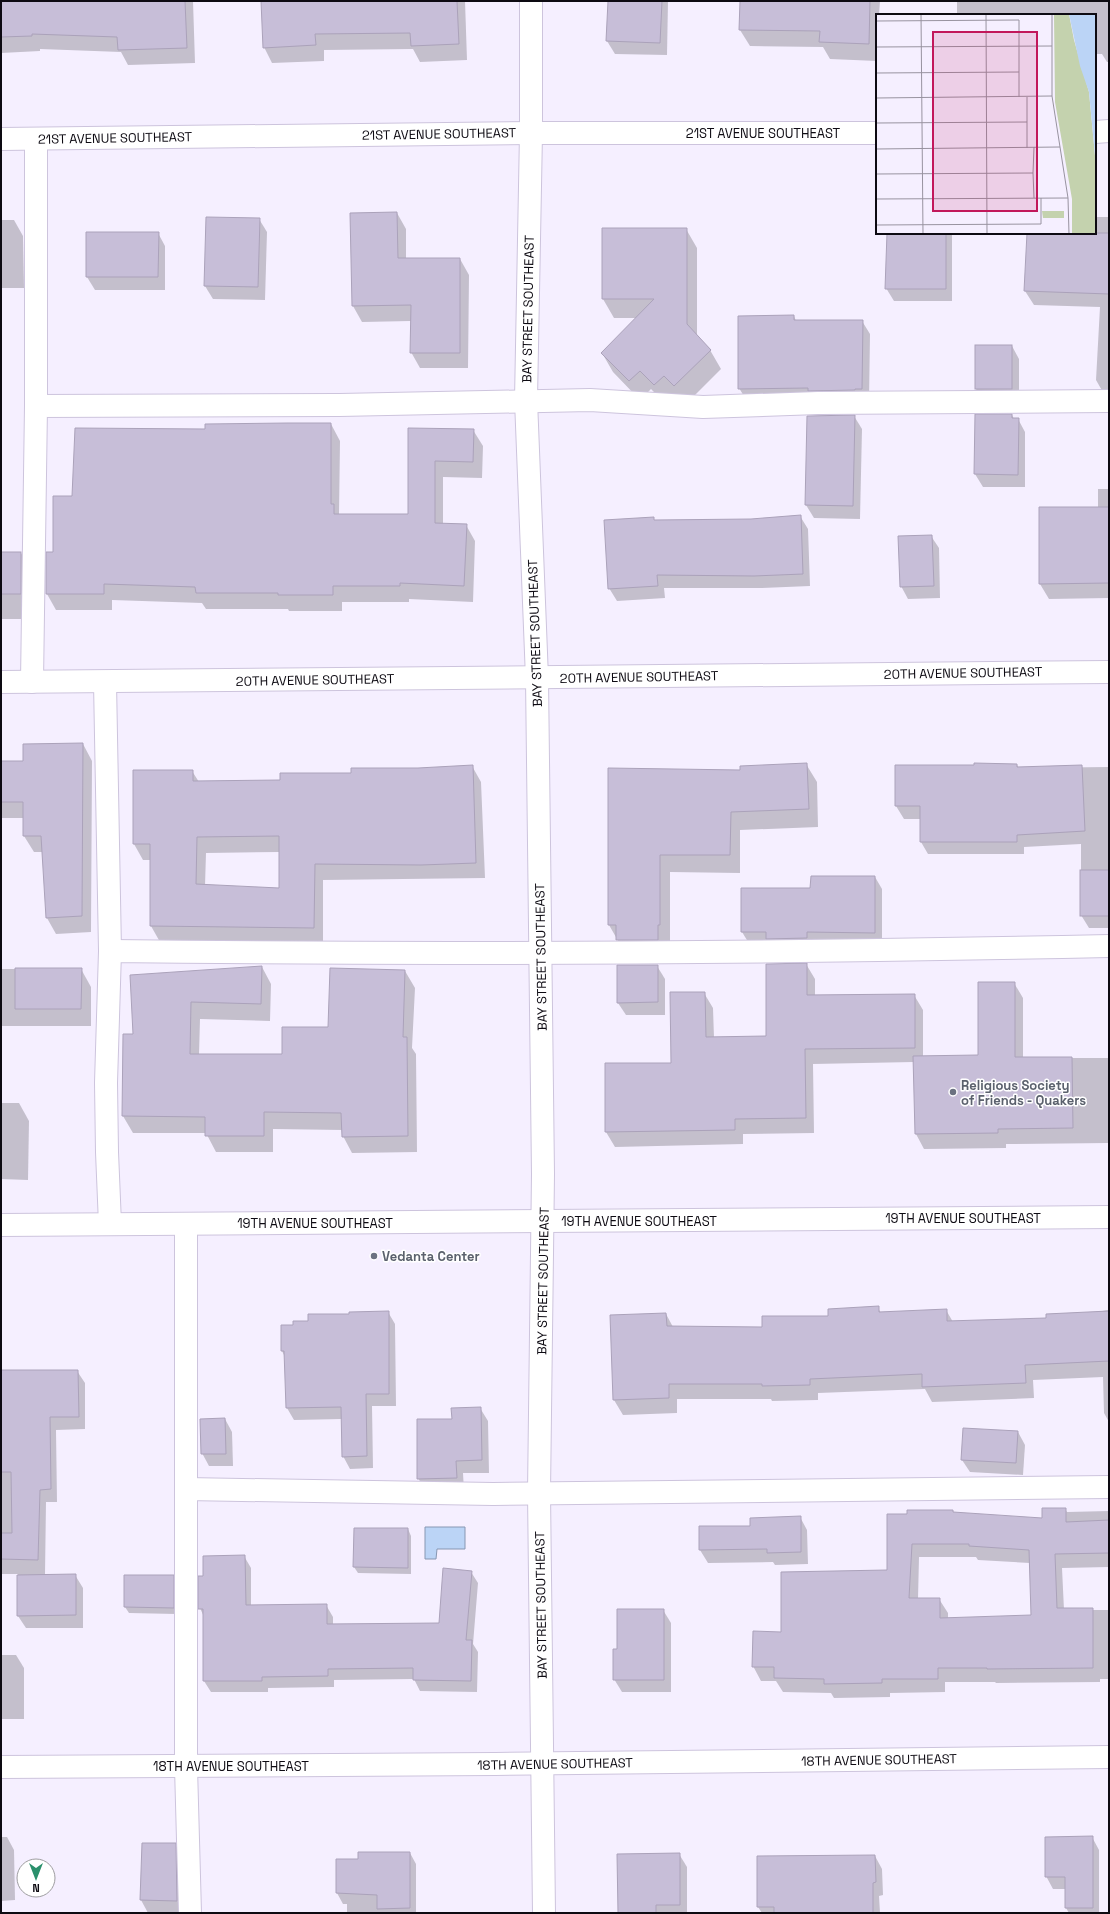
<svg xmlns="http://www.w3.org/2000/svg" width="1110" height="1914" viewBox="0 0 1110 1914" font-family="'Space Grotesk',sans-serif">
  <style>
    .water { fill: #bbd4f6; stroke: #8797b2 }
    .shadow { fill: #0003; fill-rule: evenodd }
    .building { fill: #c7bed8; stroke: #aba2ba; fill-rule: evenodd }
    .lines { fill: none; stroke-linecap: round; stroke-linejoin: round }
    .minor-casing { stroke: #cdc4dd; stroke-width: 24 }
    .minor { stroke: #fff; stroke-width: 22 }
    .worship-dot { fill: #6b7280; stroke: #fff; stroke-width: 1.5 }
    .labels { text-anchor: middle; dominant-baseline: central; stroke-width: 3; stroke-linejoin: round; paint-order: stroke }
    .street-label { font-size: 13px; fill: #0d0a12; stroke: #fff }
    .worship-label { font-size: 13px; font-weight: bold; fill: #5b616d; stroke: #fff; text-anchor: start }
    .inset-road { fill: none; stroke: #9893a0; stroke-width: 1 }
    .view { fill: #c2185b; fill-opacity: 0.15; stroke: #c2185b; stroke-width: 2 }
    .inset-edge { fill: none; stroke: #0d0a12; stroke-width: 2 }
  </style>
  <rect width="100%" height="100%" fill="#f5efff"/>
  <path class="water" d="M 425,1527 L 465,1527 L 465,1549 L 437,1549 L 436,1559 L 425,1559 Z"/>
  <g class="shadow">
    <path d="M 1,1 L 193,1 L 195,63 L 128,65 L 121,52 L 40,49 L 40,51 L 1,53 Z"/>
    <path d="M 262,1 L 465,1 L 467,60 L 420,62 L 413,49 L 324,50 L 324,61 L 272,63 L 264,47 Z"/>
    <path d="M 609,1 L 668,1 L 667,55 L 615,54 L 607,41 Z"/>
    <path d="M 741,1 L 880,1 L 879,15 L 877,15 L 877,61 L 830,59 L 823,47 L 750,46 L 740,30 Z"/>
    <path d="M 957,1 L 1109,1 L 1109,62 L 1107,62 L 1102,54 L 1095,54 L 1095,15 L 957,15 Z"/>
    <path d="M 397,213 L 406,229 L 406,259 L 460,259 L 469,275 L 468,368 L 420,368 L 411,352 L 411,321 L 362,322 L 353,306 Z"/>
    <path d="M 1097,217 L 1109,217 L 1109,395 L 1104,394 L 1096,380 L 1100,307 L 1034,305 L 1025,291 L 1028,233 L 1095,233 L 1095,228 L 1097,228 Z"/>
    <path d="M 259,219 L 267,232 L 265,300 L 213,299 L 205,286 Z"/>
    <path d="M 1,220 L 14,220 L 23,236 L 24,288 L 1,288 Z"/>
    <path d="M 686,229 L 697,248 L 697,336 L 710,350 L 721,369 L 686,404 L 676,394 L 666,404 L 651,389 L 640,400 L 613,372 L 602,353 L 637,318 L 614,318 L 603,299 Z"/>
    <path d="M 87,233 L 158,233 L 165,246 L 165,290 L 95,290 L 87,277 Z"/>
    <path d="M 888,233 L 952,233 L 952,301 L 894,301 L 886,288 Z"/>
    <path d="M 794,316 L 796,321 L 862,321 L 870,334 L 869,401 L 747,401 L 739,388 Z"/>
    <path d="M 976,346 L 1012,346 L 1019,359 L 1019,402 L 983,402 L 976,389 Z"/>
    <path d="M 1012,415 L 1014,419 L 1018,419 L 1025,432 L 1025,487 L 983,487 L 975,474 Z"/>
    <path d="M 854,416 L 862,429 L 860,519 L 814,518 L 806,505 Z"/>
    <path d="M 331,424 L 340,441 L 339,515 L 409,515 L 409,429 L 473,430 L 483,446 L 482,478 L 443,477 L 443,524 L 466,525 L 475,541 L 473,602 L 409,599 L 409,602 L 342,602 L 342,611 L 289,611 L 288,609 L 206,609 L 202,603 L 112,600 L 112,610 L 56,610 L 47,594 L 54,553 L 73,497 L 206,430 Z"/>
    <path d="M 1098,489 L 1109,489 L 1109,598 L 1049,599 L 1040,584 L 1040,508 L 1098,508 Z"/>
    <path d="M 800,516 L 808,529 L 810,586 L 761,588 L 664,588 L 665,598 L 617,601 L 609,588 L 653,518 L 655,521 L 751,520 Z"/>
    <path d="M 931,536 L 939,548 L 940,598 L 908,599 L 901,586 Z"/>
    <path d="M 1,553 L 21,553 L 30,569 L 29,619 L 1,619 Z"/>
    <path d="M 83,744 L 92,761 L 91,932 L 56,934 L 47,918 L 43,852 L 34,852 L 24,836 L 24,818 L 1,818 L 1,762 L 24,762 Z"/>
    <path d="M 806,764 L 817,782 L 818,827 L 740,830 L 740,873 L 670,872 L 670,943 L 628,958 L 609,925 L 609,769 L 741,771 Z"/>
    <path d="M 1017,765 L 1019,768 L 1109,767 L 1109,928 L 1089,928 L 1081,915 L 1081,844 L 1024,847 L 1024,854 L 928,854 L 921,842 L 921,819 L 904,819 L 896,806 L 896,766 Z"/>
    <path d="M 472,766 L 481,782 L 485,878 L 323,880 L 323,944 L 160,942 L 151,926 L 151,860 L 143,860 L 134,844 L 192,771 L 199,782 L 281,781 ZM 280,852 L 280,889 L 205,886 L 206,853 Z"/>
    <path d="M 875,877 L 882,889 L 882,945 L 750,945 L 742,932 L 811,889 Z"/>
    <path d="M 806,964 L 815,979 L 815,996 L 914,995 L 923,1010 L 923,1057 L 979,1056 L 1014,983 L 1023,998 L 1023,1058 L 1109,1058 L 1109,1143 L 1006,1144 L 1006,1148 L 924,1149 L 916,1134 L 914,1062 L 813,1064 L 814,1133 L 743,1134 L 743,1144 L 615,1147 L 606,1132 L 606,1064 L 672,1064 L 704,993 L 713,1008 L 714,1038 L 767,1037 Z"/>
    <path d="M 657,966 L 665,979 L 665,1015 L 626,1015 L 618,1003 Z"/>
    <path d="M 262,967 L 271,984 L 270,1021 L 200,1019 L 199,1055 L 283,1055 L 329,1028 L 405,971 L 415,988 L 412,1048 L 416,1054 L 417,1152 L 352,1153 L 343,1136 L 343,1130 L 273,1129 L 273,1152 L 216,1152 L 206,1133 L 133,1133 L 123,1116 L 134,1035 L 131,976 Z"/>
    <path d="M 1,969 L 81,969 L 91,987 L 91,1026 L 1,1026 Z"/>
    <path d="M 1,1103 L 19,1103 L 29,1121 L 28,1180 L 1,1179 Z"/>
    <path d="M 878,1308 L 881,1313 L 946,1310 L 953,1322 L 1047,1319 L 1109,1310 L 1109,1422 L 1104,1413 L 1103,1377 L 1033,1380 L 1034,1398 L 932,1402 L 925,1389 L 818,1393 L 818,1400 L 772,1401 L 771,1399 L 677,1399 L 677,1413 L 623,1415 L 614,1400 L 666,1314 L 673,1327 L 763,1328 Z"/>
    <path d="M 388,1312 L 395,1324 L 396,1406 L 372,1406 L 373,1468 L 350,1469 L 343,1456 L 342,1419 L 294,1420 L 287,1408 L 285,1357 L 282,1351 L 294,1326 L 309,1322 L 350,1315 Z"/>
    <path d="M 1,1371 L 77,1371 L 85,1383 L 85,1429 L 56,1430 L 57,1502 L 46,1502 L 45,1575 L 75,1575 L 83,1588 L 83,1628 L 26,1628 L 18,1616 L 18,1574 L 1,1574 Z"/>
    <path d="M 480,1408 L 488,1421 L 489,1473 L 463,1473 L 464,1491 L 426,1491 L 418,1478 L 453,1420 Z"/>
    <path d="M 225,1419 L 232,1432 L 233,1466 L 209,1466 L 202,1453 Z"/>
    <path d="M 1018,1432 L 1025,1445 L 1023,1475 L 970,1472 L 962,1460 Z"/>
    <path d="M 1065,1509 L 1067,1512 L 1109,1511 L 1109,1567 L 1062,1568 L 1064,1610 L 1109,1610 L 1109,1679 L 1100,1679 L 1100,1682 L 996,1683 L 995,1682 L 945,1682 L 945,1692 L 890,1693 L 890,1697 L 834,1698 L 831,1693 L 783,1692 L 776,1681 L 761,1681 L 753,1666 L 782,1633 L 888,1571 L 888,1515 L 953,1511 L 954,1513 L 1043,1519 ZM 919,1557 L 976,1557 L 978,1560 L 1030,1563 L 1032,1616 L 948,1619 L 948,1613 L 939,1599 L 918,1599 Z"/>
    <path d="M 800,1517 L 807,1530 L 808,1564 L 775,1565 L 773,1562 L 708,1563 L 700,1550 L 700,1527 L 751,1527 Z"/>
    <path d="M 355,1529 L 408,1529 L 411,1536 L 411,1574 L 358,1573 L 354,1567 Z"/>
    <path d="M 244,1556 L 251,1568 L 251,1606 L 326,1605 L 333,1617 L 333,1625 L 440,1624 L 471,1572 L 478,1583 L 473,1644 L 478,1652 L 477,1692 L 420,1691 L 414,1679 L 334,1680 L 334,1687 L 268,1688 L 268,1692 L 211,1692 L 204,1681 L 204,1617 L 200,1608 L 204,1577 Z"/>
    <path d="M 125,1576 L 173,1576 L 176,1583 L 176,1614 L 129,1613 L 125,1607 Z"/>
    <path d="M 663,1610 L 671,1623 L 671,1692 L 622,1692 L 614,1679 L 618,1650 Z"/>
    <path d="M 1,1655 L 16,1655 L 24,1668 L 24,1719 L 1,1719 Z"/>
    <path d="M 1,1837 L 7,1837 L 14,1850 L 15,1900 L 1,1901 Z"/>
    <path d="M 1092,1837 L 1099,1850 L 1099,1913 L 1069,1913 L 1066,1908 L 1066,1889 L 1053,1889 L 1046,1876 Z"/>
    <path d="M 175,1844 L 182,1857 L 184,1913 L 148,1913 L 141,1900 Z"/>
    <path d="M 410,1853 L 416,1864 L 416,1913 L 347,1913 L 347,1904 L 343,1904 L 337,1893 L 337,1860 L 359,1860 Z"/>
    <path d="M 679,1854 L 687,1867 L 687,1913 L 619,1913 Z"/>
    <path d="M 875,1856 L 882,1869 L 883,1895 L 879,1896 L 880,1913 L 762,1913 L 758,1907 L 758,1857 Z"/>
  </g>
  <g class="building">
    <path d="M 1,1 L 185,1 L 187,48 L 118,50 L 117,37 L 32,34 L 32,36 L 1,37 Z"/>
    <path d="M 261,1 L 457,1 L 459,44 L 411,46 L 410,33 L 315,34 L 316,45 L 263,48 Z"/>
    <path d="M 608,1 L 662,1 L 660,43 L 606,41 Z"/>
    <path d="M 740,1 L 870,1 L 869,44 L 819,42 L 820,31 L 739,30 Z"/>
    <path d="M 397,212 L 398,258 L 460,258 L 460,353 L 410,353 L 411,305 L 352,306 L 350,213 Z"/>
    <path d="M 206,217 L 260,218 L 258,287 L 204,286 Z"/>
    <path d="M 602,228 L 687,228 L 687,324 L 711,350 L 674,386 L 664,376 L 654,385 L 640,371 L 629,381 L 601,353 L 654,299 L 602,299 Z"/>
    <path d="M 86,232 L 159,232 L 158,277 L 86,277 Z"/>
    <path d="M 887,233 L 946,233 L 946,289 L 885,289 Z"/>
    <path d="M 1027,233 L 1109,233 L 1109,294 L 1024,291 Z"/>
    <path d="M 794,315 L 794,320 L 863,320 L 862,389 L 855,389 L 855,390 L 808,391 L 808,388 L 738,389 L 738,316 Z"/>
    <rect x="975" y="345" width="37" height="44"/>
    <path d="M 975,414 L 1012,414 L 1012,418 L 1019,418 L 1018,475 L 974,474 Z"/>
    <path d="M 855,415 L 853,506 L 805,505 L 807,416 Z"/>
    <path d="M 288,423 L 331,423 L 331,504 L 334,504 L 334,514 L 408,514 L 408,428 L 474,429 L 473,462 L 435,461 L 435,523 L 467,524 L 464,586 L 400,583 L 400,586 L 333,586 L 333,595 L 278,595 L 278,593 L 196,593 L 195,587 L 104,584 L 104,594 L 46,594 L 46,552 L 53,552 L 53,496 L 72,496 L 75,428 L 205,429 L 205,424 Z"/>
    <path d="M 1039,507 L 1109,507 L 1109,583 L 1039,584 Z"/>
    <path d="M 801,515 L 803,574 L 754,576 L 657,575 L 658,586 L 608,589 L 604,520 L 654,517 L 654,520 L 751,519 Z"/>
    <path d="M 932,535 L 934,586 L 900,587 L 898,536 Z"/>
    <rect x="1" y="552" width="20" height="42"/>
    <path d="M 83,743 L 82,916 L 46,918 L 41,836 L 23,836 L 23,802 L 1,802 L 1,761 L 23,761 L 23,744 Z"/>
    <path d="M 807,763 L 809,809 L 731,812 L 730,855 L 660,855 L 660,925 L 658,925 L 658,940 L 616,940 L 616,925 L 608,925 L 608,768 L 740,770 L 740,766 Z"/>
    <path d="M 974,763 L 1017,764 L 1017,767 L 1082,765 L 1085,831 L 1017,835 L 1017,842 L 920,842 L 920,806 L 895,806 L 895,765 L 974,765 Z"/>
    <path d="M 473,765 L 476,863 L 421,865 L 315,864 L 314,928 L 150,926 L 150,844 L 133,844 L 133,770 L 193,770 L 193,781 L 280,780 L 280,773 L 351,773 L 351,768 L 418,768 ZM 279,836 L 279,888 L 196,884 L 197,837 Z"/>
    <rect x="1080" y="870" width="29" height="46"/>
    <path d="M 811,876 L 875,876 L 875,933 L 807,932 L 807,938 L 766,939 L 766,932 L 741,932 L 741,888 L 810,888 Z"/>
    <path d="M 807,963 L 807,995 L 915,994 L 915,1048 L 805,1049 L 806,1118 L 735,1119 L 735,1130 L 605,1132 L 605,1063 L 671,1063 L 670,992 L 705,992 L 706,1037 L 766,1036 L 766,964 Z"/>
    <path d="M 617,965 L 658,965 L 658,1002 L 617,1003 Z"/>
    <path d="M 262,966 L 261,1004 L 191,1002 L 190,1054 L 282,1054 L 282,1027 L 328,1027 L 330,968 L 405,970 L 403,1037 L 407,1037 L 408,1136 L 342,1137 L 341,1113 L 264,1112 L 264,1136 L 205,1136 L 205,1117 L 122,1116 L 123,1034 L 133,1034 L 130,975 Z"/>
    <path d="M 15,968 L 82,968 L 81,1009 L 15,1009 Z"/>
    <path d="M 978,982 L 1015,982 L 1015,1057 L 1072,1057 L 1073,1128 L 998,1129 L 998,1133 L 915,1134 L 913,1056 L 978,1055 Z"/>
    <path d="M 879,1306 L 879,1312 L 947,1309 L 947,1321 L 1046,1318 L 1046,1314 L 1109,1311 L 1109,1361 L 1025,1365 L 1026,1383 L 922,1387 L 922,1374 L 810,1379 L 810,1385 L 762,1386 L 762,1384 L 669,1384 L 669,1398 L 613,1400 L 610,1315 L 666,1313 L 667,1326 L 762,1327 L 762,1316 L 828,1316 L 828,1309 Z"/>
    <path d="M 389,1311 L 389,1394 L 366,1394 L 367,1456 L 342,1457 L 341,1407 L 286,1408 L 284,1351 L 281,1351 L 281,1325 L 293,1325 L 293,1321 L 308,1321 L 308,1314 L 349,1314 L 349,1312 Z"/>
    <path d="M 1,1370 L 78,1370 L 79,1417 L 50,1417 L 51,1489 L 40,1490 L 38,1560 L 1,1559 L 1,1533 L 12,1533 L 11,1472 L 1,1472 Z"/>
    <path d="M 481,1407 L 482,1460 L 456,1461 L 457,1478 L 417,1479 L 417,1419 L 452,1419 L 451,1408 Z"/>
    <path d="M 225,1418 L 226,1454 L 201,1454 L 200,1419 Z"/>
    <path d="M 963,1428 L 1018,1431 L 1016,1463 L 961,1460 Z"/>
    <path d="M 1042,1508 L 1066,1508 L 1066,1522 L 1109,1520 L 1109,1553 L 1055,1554 L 1057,1608 L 1093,1608 L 1093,1668 L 987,1669 L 987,1668 L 938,1668 L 938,1679 L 882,1679 L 882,1683 L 824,1684 L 824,1679 L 774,1678 L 774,1667 L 752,1667 L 753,1631 L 781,1632 L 781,1572 L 887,1570 L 887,1514 L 907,1514 L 907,1510 L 953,1510 L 953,1512 L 1042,1518 ZM 912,1544 L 969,1544 L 969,1546 L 1029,1550 L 1031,1615 L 940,1618 L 940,1598 L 909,1598 Z"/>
    <path d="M 801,1516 L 801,1552 L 767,1553 L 767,1549 L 699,1550 L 699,1526 L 750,1526 L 750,1518 Z"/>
    <path d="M 354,1528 L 408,1528 L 408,1568 L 353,1567 Z"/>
    <path d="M 245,1555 L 246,1605 L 327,1604 L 327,1624 L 439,1623 L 443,1568 L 472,1571 L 466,1640 L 472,1640 L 471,1681 L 413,1680 L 413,1668 L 328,1669 L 328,1676 L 262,1677 L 262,1681 L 203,1681 L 203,1609 L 198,1609 L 198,1576 L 203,1576 L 203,1556 Z"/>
    <path d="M 76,1574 L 76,1615 L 17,1616 L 17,1575 Z"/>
    <path d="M 124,1575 L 174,1575 L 174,1608 L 124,1607 Z"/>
    <path d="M 617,1609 L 664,1609 L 664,1680 L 613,1680 L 613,1649 L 617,1649 Z"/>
    <path d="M 1093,1836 L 1093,1908 L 1065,1908 L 1065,1877 L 1045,1877 L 1045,1837 Z"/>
    <path d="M 142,1843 L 176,1843 L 177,1901 L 140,1900 Z"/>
    <path d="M 358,1852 L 410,1852 L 410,1908 L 377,1909 L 377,1895 L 336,1893 L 336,1859 L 358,1859 Z"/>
    <path d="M 680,1853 L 680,1905 L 656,1905 L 656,1913 L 618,1913 L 617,1854 Z"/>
    <path d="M 875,1855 L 876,1882 L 873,1883 L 873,1913 L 774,1913 L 774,1907 L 757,1907 L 757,1856 Z"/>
  </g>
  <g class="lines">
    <g class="minor-casing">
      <g id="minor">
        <path d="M 531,1 L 531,133 L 526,400 L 537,678 L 543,1174 L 539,1493 L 544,1913"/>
        <path d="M 1095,132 L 1109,131"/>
        <path d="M 1,139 L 531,133 L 877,133"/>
        <path d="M 36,139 L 36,406"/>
        <path d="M 1,682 L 1109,672"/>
        <path d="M 32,682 L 36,406 L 339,405 L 590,400 L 703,407 L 818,403 L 1109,401"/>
        <path d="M 105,682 L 110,951"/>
        <path d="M 110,1224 L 107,1152 L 106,1083 L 110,951 C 443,955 776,953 1109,946"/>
        <path d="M 186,1224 L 186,1489"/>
        <path d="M 1,1225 L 1109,1217"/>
        <path d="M 1,1767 L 495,1764 L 1109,1757"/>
        <path d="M 190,1913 L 186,1767 L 186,1489 L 493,1494 L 1109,1487"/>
      </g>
    </g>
    <use href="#minor" class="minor"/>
  </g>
  <g class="worship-dot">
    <circle cx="953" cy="1092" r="4"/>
    <circle cx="374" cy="1256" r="4"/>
  </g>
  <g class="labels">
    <g class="street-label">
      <text x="763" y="133">21ST AVENUE SOUTHEAST</text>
      <text transform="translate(439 134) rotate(-1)">21ST AVENUE SOUTHEAST</text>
      <text transform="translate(115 138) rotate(-1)">21ST AVENUE SOUTHEAST</text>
      <text transform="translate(528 309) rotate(-89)">BAY STREET SOUTHEAST</text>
      <text transform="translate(535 633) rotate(-92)">BAY STREET SOUTHEAST</text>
      <text transform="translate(963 673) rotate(-1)">20TH AVENUE SOUTHEAST</text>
      <text transform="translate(639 677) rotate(-1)">20TH AVENUE SOUTHEAST</text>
      <text transform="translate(315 680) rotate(-1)">20TH AVENUE SOUTHEAST</text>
      <text transform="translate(541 957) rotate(-91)">BAY STREET SOUTHEAST</text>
      <text x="963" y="1218">19TH AVENUE SOUTHEAST</text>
      <text x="639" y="1221">19TH AVENUE SOUTHEAST</text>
      <text x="315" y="1223">19TH AVENUE SOUTHEAST</text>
      <text transform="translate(543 1281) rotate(-89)">BAY STREET SOUTHEAST</text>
      <text transform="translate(541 1605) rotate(-91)">BAY STREET SOUTHEAST</text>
      <text transform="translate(879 1760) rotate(-1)">18TH AVENUE SOUTHEAST</text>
      <text transform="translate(555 1764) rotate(-1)">18TH AVENUE SOUTHEAST</text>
      <text x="231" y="1766">18TH AVENUE SOUTHEAST</text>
    </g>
    <g class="worship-label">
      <text x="961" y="1085">Religious Society<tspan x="961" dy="15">of Friends - Quakers</tspan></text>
      <text x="382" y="1256">Vedanta Center</text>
    </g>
  </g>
  <g transform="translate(876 14)">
    <rect width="220" height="220" fill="#f5efff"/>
    <path d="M 193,0 L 198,26 L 213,78 L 220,152 L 220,220 L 196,220 L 196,185 L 179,88 L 178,1 ZM 166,197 L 188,197 L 188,204 L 167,204 Z" fill="#c4d2ae"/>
    <path d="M 220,0 L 220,152 L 213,78 L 204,52 L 193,0 Z" fill="#bbd4f6"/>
    <path class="inset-road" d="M 45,0 L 47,220M 110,0 L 111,220M 176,0 L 176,82 L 192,184 L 193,220M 0,7 L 143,6 L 143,58 L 0,59M 0,33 L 176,32M 143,58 L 143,83M 0,84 L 176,82M 151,108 L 151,134M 0,109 L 151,108 L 151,83M 0,135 L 184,133M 157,159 L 158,184M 0,160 L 157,159 L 158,133M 0,185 L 192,184M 0,211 L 165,210 L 165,184"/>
    <path class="view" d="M 57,18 L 161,18 L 161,197 L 57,197 Z"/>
    <rect width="220" height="220" class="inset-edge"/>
  </g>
  <rect width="1110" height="1914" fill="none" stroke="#0d0a12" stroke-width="4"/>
  <g transform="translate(36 1878) rotate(180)"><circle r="19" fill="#ffffff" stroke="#9e9da0"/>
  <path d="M0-3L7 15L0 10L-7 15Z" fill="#2a906c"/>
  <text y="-6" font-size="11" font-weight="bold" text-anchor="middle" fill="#0d0a12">N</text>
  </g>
</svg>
